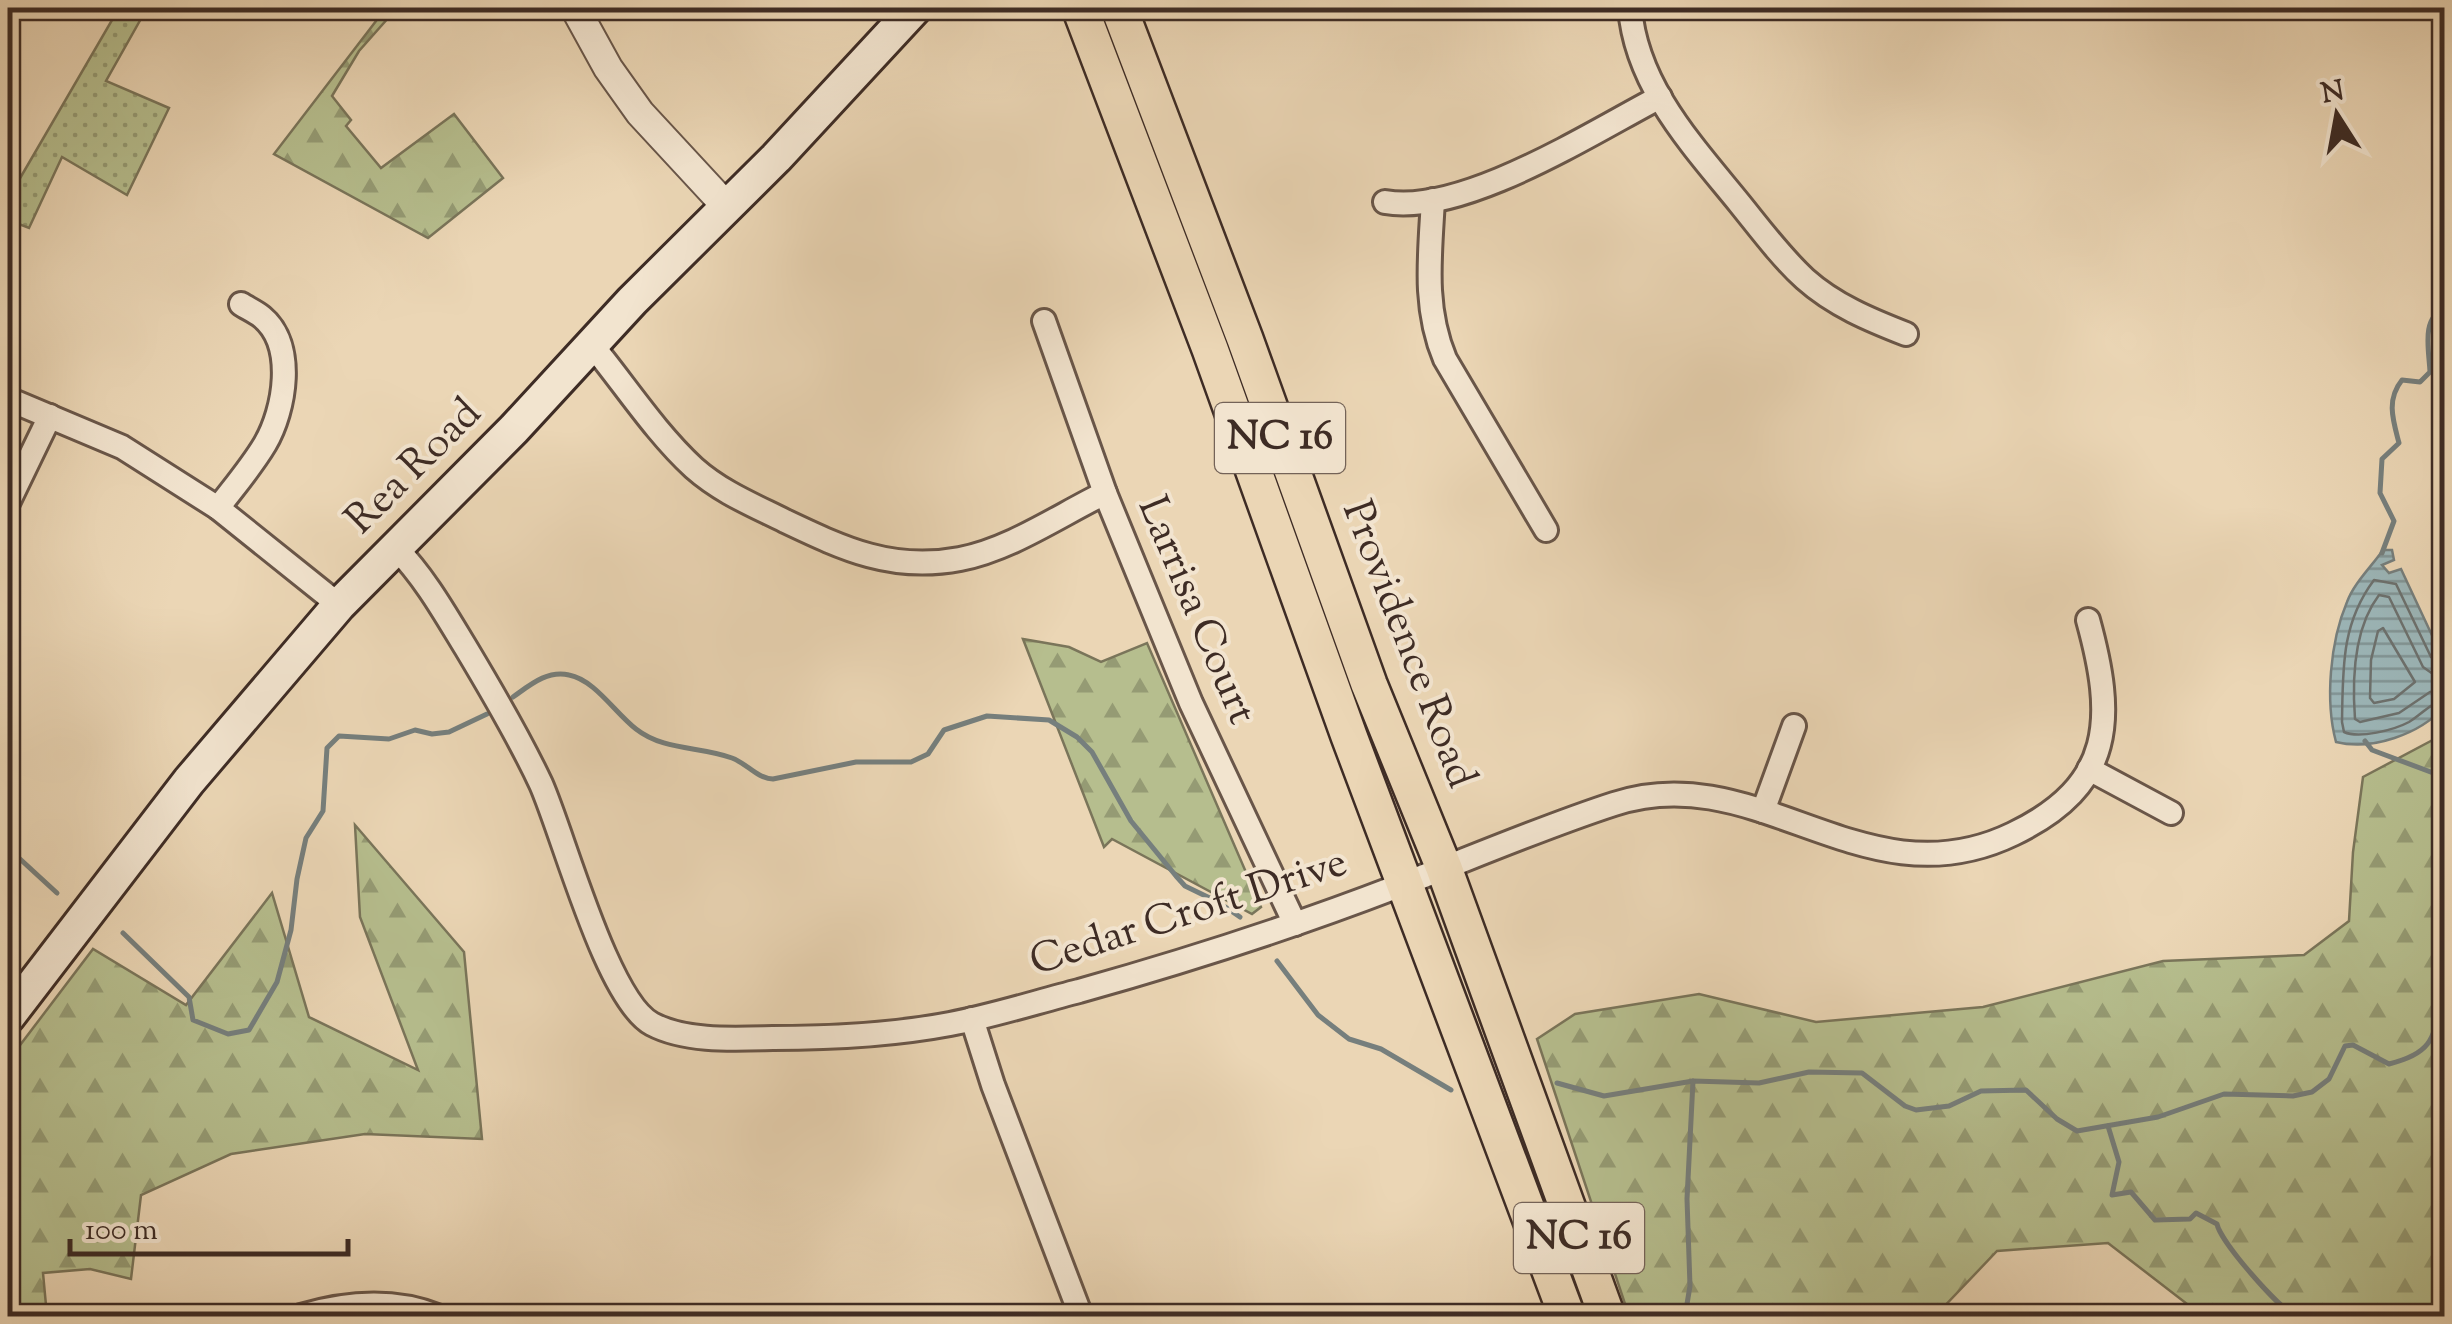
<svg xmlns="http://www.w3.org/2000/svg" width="2452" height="1324" viewBox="0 0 2452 1324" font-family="'Sorts Mill Goudy',serif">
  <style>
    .grass { fill: url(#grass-dots); stroke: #7a755a; stroke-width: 2.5 }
    .forest { fill: url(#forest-firs); stroke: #7a755a; stroke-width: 2.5 }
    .water { fill: url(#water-rules); stroke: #767f7d; stroke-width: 2.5 }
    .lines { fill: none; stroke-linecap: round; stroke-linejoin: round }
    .shore { stroke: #6d716e; stroke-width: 2.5 }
    .stream { stroke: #767f7d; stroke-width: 5 }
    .minor-casing { stroke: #695649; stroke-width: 28 }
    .tertiary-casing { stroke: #695649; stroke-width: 32 }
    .secondary-casing { stroke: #3e2c25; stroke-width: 38 }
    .primary-casing { stroke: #3e2c25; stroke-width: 40 }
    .minor { stroke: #f2e4cf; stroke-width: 22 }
    .tertiary { stroke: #f2e4cf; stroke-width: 28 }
    .secondary { stroke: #f2e4cf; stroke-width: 32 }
    .primary { stroke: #ebd6b5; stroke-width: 35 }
    .labels { text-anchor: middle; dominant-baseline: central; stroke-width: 8; stroke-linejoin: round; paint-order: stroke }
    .shield { fill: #f2e4cf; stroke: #746358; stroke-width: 2.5 }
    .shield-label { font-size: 40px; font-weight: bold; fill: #3e2c25 }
    .street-label { font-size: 42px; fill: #3e2c25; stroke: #f2e4cf }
  </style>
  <defs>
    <pattern id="grass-dots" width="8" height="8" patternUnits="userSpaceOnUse" patternTransform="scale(2.5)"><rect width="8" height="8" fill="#b6be8e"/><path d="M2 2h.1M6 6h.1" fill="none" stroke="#959b74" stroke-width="1.8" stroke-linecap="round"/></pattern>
    <pattern id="forest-firs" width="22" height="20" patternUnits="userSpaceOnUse" patternTransform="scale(2.5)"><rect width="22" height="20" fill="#b6be8e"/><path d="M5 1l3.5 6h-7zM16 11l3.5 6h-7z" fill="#959b74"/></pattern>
    <pattern id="water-rules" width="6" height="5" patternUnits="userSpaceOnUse" patternTransform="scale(2.5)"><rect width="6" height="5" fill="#9cb6b8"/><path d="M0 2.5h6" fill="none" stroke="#819495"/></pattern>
  </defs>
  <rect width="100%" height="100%" fill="#ebd6b5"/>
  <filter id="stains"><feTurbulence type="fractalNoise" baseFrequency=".002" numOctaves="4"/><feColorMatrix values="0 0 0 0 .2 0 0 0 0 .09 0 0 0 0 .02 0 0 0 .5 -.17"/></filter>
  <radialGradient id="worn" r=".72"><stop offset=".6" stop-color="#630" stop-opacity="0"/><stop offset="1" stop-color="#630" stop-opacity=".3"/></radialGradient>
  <path class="grass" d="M 119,8 L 147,8 L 106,81 L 169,108 L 127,195 L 62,157 L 29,228 L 8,220 L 8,174 L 19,180 Z"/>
  <g class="forest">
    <path d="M 386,8 L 397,8 L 359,51 L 332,96 L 351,120 L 346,126 L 381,168 L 454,114 L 503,178 L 428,238 L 274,154 Z"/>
    <path d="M 1023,639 L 1069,647 L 1101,662 L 1147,643 L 1261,907 L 1252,914 L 1112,839 L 1104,847 Z"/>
    <path d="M 2444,734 L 2444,1316 L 2195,1316 L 2191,1307 L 2108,1243 L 1997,1251 L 1935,1316 L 1629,1316 L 1537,1039 L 1575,1014 L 1699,994 L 1816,1022 L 1983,1007 L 2163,961 L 2304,955 L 2349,921 L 2353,852 L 2363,777 Z"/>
    <path d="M 355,825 L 464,952 L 482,1139 L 365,1134 L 231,1154 L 141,1195 L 131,1279 L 90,1269 L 43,1273 L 47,1316 L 8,1316 L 8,1061 L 93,949 L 186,1005 L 272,893 L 309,1017 L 418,1070 L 360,917 Z"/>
  </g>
  <path class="water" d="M 2383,550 L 2392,550 L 2394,560 L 2382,565 L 2389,573 L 2401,569 L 2444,661 L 2444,707 C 2420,734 2372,751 2336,742 C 2325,701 2330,642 2347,602 C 2354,583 2372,566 2383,550 Z"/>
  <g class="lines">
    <g class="shore">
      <path d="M 2383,628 L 2415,682 L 2394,699 L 2374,703 L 2370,698 L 2371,660 L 2378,631 Z"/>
      <path d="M 2444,663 L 2431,657 L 2396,584 L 2374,580 C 2341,624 2343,669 2342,722 L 2344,732 C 2359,739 2394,730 2409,722 C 2421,715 2430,703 2444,701"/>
      <path d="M 2444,675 L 2433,674 L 2423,667 L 2389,597 L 2379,595 C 2354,628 2352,679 2355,719 L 2360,722 L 2399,713 L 2430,692 L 2444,689"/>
    </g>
    <g class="stream">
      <path d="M 2382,553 L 2394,521 L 2380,493 L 2382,459 L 2399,443 C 2393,420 2386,400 2402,380 L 2420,382 L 2430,372 C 2429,350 2421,318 2444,309"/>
      <path d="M 513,697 C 530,685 547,670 569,675 C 595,680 615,713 636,729 C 664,751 700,746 732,758 C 748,764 756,778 773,779 L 856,762 L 911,762 L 928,754 L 944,730 L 987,716 L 1049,720 L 1077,737 L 1092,752 L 1131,821 L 1176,876 L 1185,886 L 1218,902 L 1240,917"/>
      <path d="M 2365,741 L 2372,750 L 2444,777"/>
      <path d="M 8,848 L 57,893"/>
      <path d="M 123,933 L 189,997 L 193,1020 L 228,1034 L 249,1030 L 277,982 L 291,930 L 297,879 L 306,838 L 323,811 L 327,748 L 339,736 L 389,739 L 415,730 L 432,734 L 449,732 L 487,714"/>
      <path d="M 1277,961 L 1318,1015 L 1349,1039 L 1381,1049 L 1451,1090"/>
      <path d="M 1557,1083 L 1604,1096 L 1693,1081 L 1759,1083 L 1809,1072 L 1862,1073 L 1905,1106 L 1916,1110 L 1949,1106 L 1981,1091 L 2026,1090 L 2057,1119 L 2077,1131 L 2158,1117 L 2224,1094 L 2293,1096 L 2312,1092 L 2329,1079 L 2345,1046 L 2353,1045 L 2389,1064 C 2438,1052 2433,1034 2444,989"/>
      <path d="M 2108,1126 L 2119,1162 L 2112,1195 L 2131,1192 L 2155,1220 L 2190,1219 L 2196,1213 L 2217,1224 C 2220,1241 2279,1309 2296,1316"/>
      <path d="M 1685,1316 L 1690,1286 L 1687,1199 L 1693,1081"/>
    </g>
    <g class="minor-casing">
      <g id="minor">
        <path d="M 1630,8 C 1636,86 1693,146 1740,204 C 1761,230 1781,257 1805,279 C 1834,305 1870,320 1906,334"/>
        <path d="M 1433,200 C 1430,255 1423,307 1445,359 L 1546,530"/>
        <path d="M 1385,202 C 1462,216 1591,133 1660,97"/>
        <path d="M 1044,321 L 1105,493 L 1191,703 L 1295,924"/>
        <path d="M 592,345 C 625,385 655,432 694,468 C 721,492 753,505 785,521 C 844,549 892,572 960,559 C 1011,549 1058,516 1105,493"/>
        <path d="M 8,399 L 122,447 L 218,508 L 339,605"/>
        <path d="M 8,503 L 50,416"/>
        <path d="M 218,508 C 234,487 252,466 265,444 C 285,410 296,345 262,317 C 256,312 247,308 241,304"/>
        <path d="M 396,548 C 425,578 444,612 466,648 C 493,693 519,737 541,784 C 564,836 607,1000 652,1024 C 686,1042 735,1039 773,1038 C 831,1038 892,1035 950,1024 C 993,1016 1036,1002 1079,991 C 1186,961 1292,927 1396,887 C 1469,859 1540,828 1614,804 C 1758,756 1864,906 2013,834 C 2115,785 2115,718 2088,620"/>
        <path d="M 2089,769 L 2171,813"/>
        <path d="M 1763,811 L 1794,726"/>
        <path d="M 972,1019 L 993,1085 L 1081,1316"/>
        <path d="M 301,1316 C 345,1303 394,1299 437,1316"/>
      </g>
    </g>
    <g class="tertiary-casing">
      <path id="tertiary" d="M 575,8 L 608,68 L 640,113 L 727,207"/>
    </g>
    <g class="secondary-casing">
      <path id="secondary" d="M 8,1017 L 189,781 L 339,605 L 514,429 L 632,301 L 776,158 L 915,8"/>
    </g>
    <g class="primary-casing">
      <g id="primary">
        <path d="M 1080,8 L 1210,349 L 1349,736 L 1567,1316"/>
        <path d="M 1119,8 L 1245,339 L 1369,684 L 1444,868 L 1607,1316"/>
      </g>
    </g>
    <use href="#minor" class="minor"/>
    <use href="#tertiary" class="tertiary"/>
    <use href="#secondary" class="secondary"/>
    <use href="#primary" class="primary"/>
  </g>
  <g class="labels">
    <g class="shield">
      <rect x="1215" y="403" width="130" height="70" rx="8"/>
      <rect x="1514" y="1203" width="130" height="70" rx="8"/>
    </g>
    <g class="shield-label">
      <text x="1280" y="438">NC 16</text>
      <text x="1579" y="1238">NC 16</text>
    </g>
    <g class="street-label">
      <text transform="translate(415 468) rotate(-45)">Rea Road</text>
      <text transform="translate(1195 611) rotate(67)">Larrisa Court</text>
      <text transform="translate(1407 645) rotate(69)">Providence Road</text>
      <text transform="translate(1189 914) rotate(-18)">Cedar Croft Drive</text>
    </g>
  </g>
  <rect width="2452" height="1324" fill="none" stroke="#ebd6b5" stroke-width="40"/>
  <rect x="10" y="10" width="2432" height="1304" fill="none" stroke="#3e2c25" stroke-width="5"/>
  <rect x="20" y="20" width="2412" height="1284" fill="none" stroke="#3e2c25" stroke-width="2.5"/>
  <g transform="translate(2337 115) rotate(349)" stroke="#f2e4cf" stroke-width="8" paint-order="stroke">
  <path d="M0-8L18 38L0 25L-18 38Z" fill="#3e2c25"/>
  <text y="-15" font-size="28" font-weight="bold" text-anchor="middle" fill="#3e2c25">N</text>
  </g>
  <path d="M70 1239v15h278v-15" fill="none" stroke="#3e2c25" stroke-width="5"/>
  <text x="85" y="1239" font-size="30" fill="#3e2c25" stroke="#f2e4cf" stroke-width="8" paint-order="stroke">100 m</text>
  <rect width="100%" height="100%" filter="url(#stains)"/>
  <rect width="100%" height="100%" fill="url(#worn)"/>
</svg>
